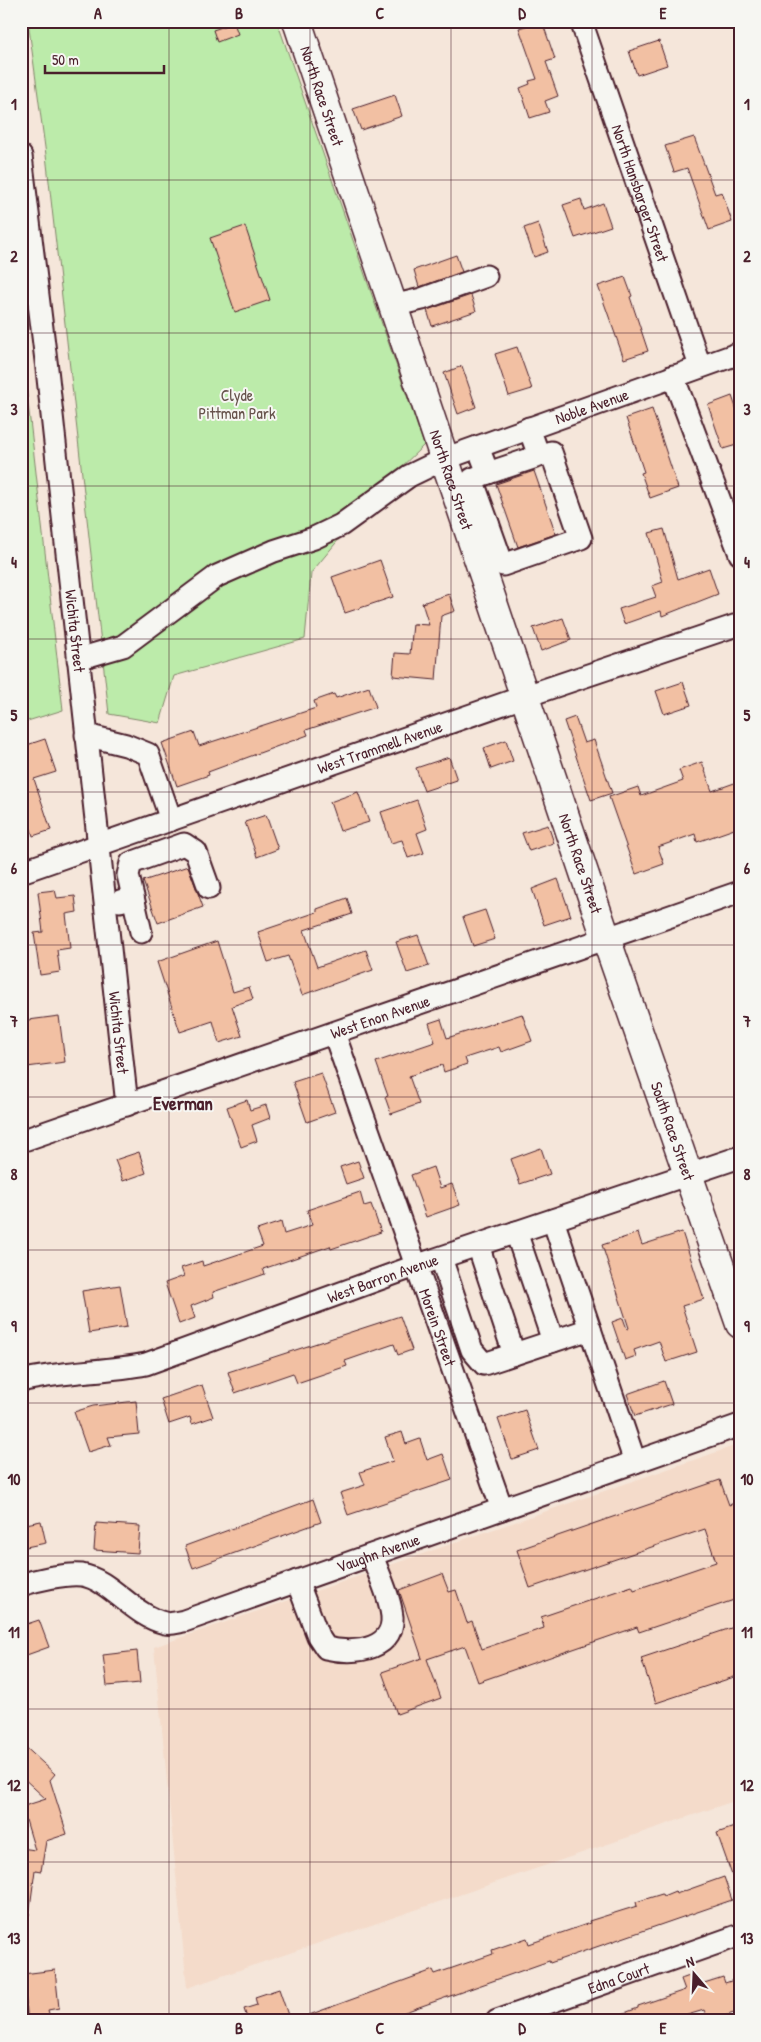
<svg xmlns="http://www.w3.org/2000/svg" width="761" height="2042" viewBox="0 0 761 2042" font-family="'Patrick Hand',sans-serif">
  <style>
    .built { fill: #f4dbca }
    .green { fill: #bcebaa; stroke: #83856a }
    .building { fill: #f2c0a3; stroke: #4a1f2b }
    .lines { fill: none; stroke-linecap: round; stroke-linejoin: round }
    .minor-casing { stroke: #4a1f2b; stroke-width: 25 }
    .major-casing { stroke: #4a1f2b; stroke-width: 31 }
    .minor { stroke: #f6f6f2; stroke-width: 21 }
    .major { stroke: #f6f6f2; stroke-width: 28 }
    .grid { fill: none; stroke: #4a1f2b; stroke-width: 1; stroke-opacity: 0.55 }
    .labels { text-anchor: middle; dominant-baseline: central; stroke-width: 4; stroke-linejoin: round; paint-order: stroke }
    .street-label { font-size: 16px; fill: #4a1f2b; stroke: #f6f6f2 }
    .park-label { font-size: 16px; fill: #66524b; stroke: #f6f6f2 }
    .quarter-label { font-size: 19px; font-weight: bold; fill: #4a1f2b; stroke: #f6f6f2 }
    .neatline { fill: none; stroke: #4a1f2b; stroke-width: 2 }
    .grid-label { font-size: 16px; text-anchor: middle; font-weight: bold; fill: #4a1f2b }
  </style>
  <rect width="100%" height="100%" fill="#f5e6da"/>
  <filter id="ink" filterUnits="userSpaceOnUse"><feTurbulence type="fractalNoise" baseFrequency=".02" numOctaves="2"/><feDisplacementMap in="SourceGraphic" scale="10" xChannelSelector="R" yChannelSelector="G"/><feConvolveMatrix kernelMatrix="1 2 1 2 8 2 1 2 1" color-interpolation-filters="sRGB"/></filter>
  <g filter="url(#ink)">
    <path class="built" d="M 740,1444 L 740,1799 L 187,1988 L 154,1647 Z"/>
    <g class="green">
      <path d="M 28,21 L 277,21 L 424,445 L 388,480 L 311,573 L 305,639 L 174,676 L 160,723 L 109,714 L 46,155 Z"/>
      <path d="M 21,341 L 63,710 L 21,723 Z"/>
    </g>
    <g class="building">
      <path d="M 542,21 L 555,59 L 546,62 L 558,96 L 545,101 L 549,112 L 530,118 L 520,88 L 530,84 L 529,81 L 537,79 L 519,28 Z"/>
      <path d="M 234,23 L 238,34 L 217,42 L 213,30 Z"/>
      <path d="M 659,41 L 667,65 L 637,75 L 629,51 Z"/>
      <path d="M 395,95 L 402,116 L 361,130 L 353,109 Z"/>
      <path d="M 694,137 L 715,194 L 722,192 L 732,222 L 709,230 L 687,168 L 674,172 L 665,146 Z"/>
      <path d="M 581,199 L 584,210 L 603,203 L 611,226 L 575,238 L 563,205 Z"/>
      <path d="M 538,223 L 548,252 L 534,257 L 524,228 Z"/>
      <path d="M 245,226 L 270,300 L 235,312 L 210,238 Z"/>
      <path d="M 456,255 L 462,272 L 419,287 L 414,270 Z"/>
      <path d="M 625,277 L 632,296 L 630,297 L 648,351 L 624,359 L 598,286 Z"/>
      <path d="M 471,295 L 476,311 L 432,326 L 427,310 Z"/>
      <path d="M 517,347 L 532,389 L 509,396 L 495,354 Z"/>
      <path d="M 462,366 L 476,407 L 458,414 L 444,373 Z"/>
      <path d="M 732,396 L 740,419 L 740,444 L 723,449 L 708,405 Z"/>
      <path d="M 652,409 L 678,488 L 650,498 L 641,473 L 644,472 L 626,418 Z"/>
      <path d="M 534,471 L 556,534 L 518,547 L 496,484 Z"/>
      <path d="M 664,529 L 678,579 L 709,568 L 718,594 L 662,616 L 661,611 L 624,624 L 619,609 L 656,597 L 652,586 L 663,582 L 649,533 Z"/>
      <path d="M 380,560 L 393,597 L 345,613 L 332,577 Z"/>
      <path d="M 449,594 L 455,611 L 441,616 L 436,680 L 393,676 L 395,653 L 410,654 L 413,624 L 429,625 L 422,603 Z"/>
      <path d="M 563,618 L 571,640 L 541,651 L 533,628 Z"/>
      <path d="M 683,682 L 691,705 L 664,714 L 656,691 Z"/>
      <path d="M 369,687 L 376,707 L 306,730 L 308,735 L 208,772 L 209,775 L 177,786 L 162,743 L 194,732 L 199,746 L 316,708 L 314,701 L 334,694 L 336,698 Z"/>
      <path d="M 575,717 L 584,743 L 594,740 L 612,793 L 591,800 L 564,721 Z"/>
      <path d="M 45,739 L 56,772 L 34,779 L 51,830 L 33,836 L 29,823 L 21,826 L 21,747 Z"/>
      <path d="M 506,740 L 513,761 L 491,769 L 484,748 Z"/>
      <path d="M 449,757 L 457,780 L 424,791 L 416,768 Z"/>
      <path d="M 702,762 L 712,791 L 740,781 L 740,827 L 697,842 L 695,834 L 658,847 L 664,864 L 636,874 L 609,797 L 638,787 L 641,796 L 683,781 L 679,770 Z"/>
      <path d="M 358,792 L 369,822 L 340,831 L 330,802 Z"/>
      <path d="M 417,800 L 427,829 L 417,833 L 424,853 L 408,858 L 402,840 L 391,843 L 381,812 Z"/>
      <path d="M 266,815 L 278,849 L 257,857 L 245,822 Z"/>
      <path d="M 548,825 L 554,843 L 529,851 L 522,833 Z"/>
      <path d="M 188,866 L 203,907 L 158,923 L 143,881 Z"/>
      <path d="M 558,879 L 571,916 L 544,925 L 532,889 Z"/>
      <path d="M 55,890 L 57,898 L 75,896 L 77,912 L 66,914 L 70,948 L 57,950 L 60,972 L 40,975 L 34,933 L 43,932 L 38,892 Z"/>
      <path d="M 347,898 L 352,914 L 304,930 L 317,967 L 366,950 L 373,970 L 302,995 L 288,956 L 268,962 L 258,932 L 317,912 L 317,909 Z"/>
      <path d="M 485,910 L 495,939 L 473,946 L 463,917 Z"/>
      <path d="M 418,935 L 429,966 L 407,973 L 396,942 Z"/>
      <path d="M 217,941 L 233,992 L 249,987 L 253,999 L 232,1006 L 242,1036 L 219,1043 L 213,1021 L 180,1032 L 157,962 Z"/>
      <path d="M 522,1014 L 532,1041 L 501,1052 L 499,1047 L 465,1058 L 467,1064 L 444,1072 L 442,1065 L 409,1076 L 419,1104 L 391,1114 L 385,1097 L 388,1096 L 376,1062 L 435,1042 L 429,1023 L 441,1019 L 447,1038 Z"/>
      <path d="M 59,1016 L 65,1062 L 27,1067 L 21,1021 Z"/>
      <path d="M 321,1073 L 335,1112 L 307,1122 L 293,1082 Z"/>
      <path d="M 247,1100 L 250,1110 L 266,1105 L 270,1118 L 252,1125 L 257,1141 L 241,1147 L 227,1107 Z"/>
      <path d="M 541,1148 L 550,1174 L 520,1184 L 511,1159 Z"/>
      <path d="M 139,1152 L 146,1173 L 123,1181 L 115,1160 Z"/>
      <path d="M 358,1161 L 364,1178 L 346,1184 L 340,1167 Z"/>
      <path d="M 433,1167 L 440,1188 L 452,1184 L 460,1205 L 426,1217 L 411,1175 Z"/>
      <path d="M 360,1192 L 364,1206 L 371,1204 L 381,1232 L 331,1249 L 330,1246 L 263,1269 L 265,1274 L 213,1292 L 214,1297 L 191,1306 L 195,1318 L 179,1324 L 165,1283 L 184,1276 L 181,1268 L 202,1261 L 203,1266 L 263,1246 L 257,1230 L 281,1222 L 284,1234 L 312,1225 L 307,1210 Z"/>
      <path d="M 682,1232 L 704,1299 L 682,1306 L 697,1352 L 666,1362 L 659,1341 L 634,1350 L 636,1356 L 625,1360 L 612,1322 L 623,1318 L 627,1329 L 629,1328 L 602,1245 L 638,1233 L 642,1245 Z"/>
      <path d="M 120,1285 L 127,1327 L 89,1333 L 82,1291 Z"/>
      <path d="M 400,1316 L 412,1350 L 398,1355 L 394,1344 L 345,1361 L 347,1366 L 297,1383 L 293,1373 L 235,1393 L 228,1372 Z"/>
      <path d="M 664,1381 L 672,1404 L 635,1416 L 627,1394 Z"/>
      <path d="M 202,1385 L 213,1417 L 192,1424 L 190,1417 L 169,1424 L 161,1399 Z"/>
      <path d="M 136,1401 L 139,1434 L 108,1437 L 111,1445 L 88,1452 L 74,1412 L 93,1406 Z"/>
      <path d="M 525,1410 L 539,1450 L 512,1459 L 498,1419 Z"/>
      <path d="M 402,1432 L 406,1444 L 420,1439 L 427,1460 L 443,1454 L 452,1480 L 348,1515 L 340,1493 L 365,1485 L 360,1472 L 393,1461 L 385,1437 Z"/>
      <path d="M 720,1480 L 729,1505 L 740,1501 L 740,1598 L 639,1632 L 637,1627 L 478,1682 L 465,1646 L 427,1659 L 441,1698 L 397,1714 L 382,1672 L 422,1658 L 399,1590 L 442,1574 L 449,1592 L 456,1590 L 467,1623 L 472,1621 L 482,1649 L 544,1628 L 541,1617 L 632,1586 L 634,1590 L 716,1562 L 705,1529 L 530,1588 L 517,1550 Z"/>
      <path d="M 313,1499 L 321,1522 L 193,1568 L 185,1546 Z"/>
      <path d="M 41,1521 L 46,1543 L 21,1548 L 21,1525 Z"/>
      <path d="M 96,1523 L 140,1526 L 138,1553 L 94,1550 Z"/>
      <path d="M 39,1620 L 49,1647 L 21,1657 L 21,1626 Z"/>
      <path d="M 740,1625 L 740,1675 L 656,1703 L 641,1658 Z"/>
      <path d="M 137,1651 L 140,1683 L 107,1686 L 103,1655 Z"/>
      <path d="M 21,1743 L 55,1774 L 50,1780 L 67,1834 L 46,1841 L 41,1871 L 35,1870 L 29,1915 L 21,1914 L 21,1848 L 35,1850 L 26,1820 L 21,1821 L 21,1807 L 46,1799 L 21,1776 Z"/>
      <path d="M 740,1825 L 740,1891 L 738,1892 L 717,1833 Z"/>
      <path d="M 724,1877 L 732,1900 L 550,1963 L 549,1961 L 405,2012 L 378,2021 L 299,2021 L 298,2019 L 433,1970 L 435,1974 L 493,1954 L 492,1950 L 527,1938 L 529,1944 L 590,1923 L 589,1921 L 637,1906 L 636,1902 L 662,1894 L 663,1896 L 675,1891 L 676,1894 Z"/>
      <path d="M 55,1970 L 59,2008 L 48,2010 L 51,2021 L 28,2021 L 23,1974 Z"/>
      <path d="M 695,1974 L 698,1985 L 723,1977 L 725,1983 L 740,1978 L 740,2011 L 709,2021 L 704,2010 L 681,2017 L 682,2021 L 608,2021 L 608,2019 L 638,2008 L 638,2006 L 685,1990 L 681,1979 Z"/>
      <path d="M 279,1989 L 290,2021 L 248,2021 L 244,2009 L 257,2005 L 255,1997 Z"/>
    </g>
    <g class="lines">
      <g class="minor-casing">
        <g id="minor">
          <path id="s1" d="M 581,21 L 700,366"/>
          <path id="s2" d="M 21,156 L 47,369 L 127,1105"/>
          <path d="M 392,306 L 422,299 L 486,276"/>
          <path d="M 673,376 L 740,554"/>
          <path d="M 488,473 L 539,456"/>
          <path d="M 488,523 L 503,565 L 581,538 L 551,452 L 539,456 L 529,428"/>
          <path d="M 476,528 L 488,523 L 472,479 L 488,473 L 478,447"/>
          <path id="s3" d="M 78,659 L 123,646 L 217,576 L 274,551 L 314,538 L 341,525 L 409,476 L 444,459 L 740,353"/>
          <path d="M 86,735 L 126,745 L 148,754 L 171,820"/>
          <path id="s4" d="M 21,872 L 526,696 L 740,624"/>
          <path d="M 133,897 L 128,875 L 131,863 L 184,844 L 196,852 L 209,888"/>
          <path d="M 120,901 L 133,897 L 141,932"/>
          <path id="s5" d="M 334,1033 L 502,1509"/>
          <path id="s6" d="M 21,1141 L 740,892"/>
          <path d="M 553,1220 L 635,1462"/>
          <path d="M 516,1232 L 553,1341"/>
          <path d="M 478,1245 L 514,1354"/>
          <path d="M 441,1258 L 472,1350 L 484,1364 L 590,1329"/>
          <path id="s7" d="M 21,1381 C 62,1371 105,1372 146,1364 L 418,1265 L 740,1157"/>
          <path d="M 297,1581 L 318,1636 L 326,1648 C 354,1655 400,1650 391,1610 C 388,1592 378,1573 372,1555"/>
          <path id="s8" d="M 21,1585 C 36,1580 66,1573 82,1575 C 111,1580 133,1616 165,1623 C 170,1625 178,1622 184,1621 L 740,1425"/>
          <path id="s9" d="M 497,2021 L 740,1935"/>
        </g>
      </g>
      <g class="major-casing">
        <g id="major">
          <path id="s10" d="M 297,21 L 606,938 L 740,1324"/>
        </g>
      </g>
      <use href="#minor" class="minor"/>
      <use href="#major" class="major"/>
    </g>
  </g>
  <path class="grid" d="M 169,21 L 169,2021M 310,21 L 310,2021M 451,21 L 451,2021M 592,21 L 592,2021M 21,180 L 740,180M 21,333 L 740,333M 21,486 L 740,486M 21,639 L 740,639M 21,792 L 740,792M 21,945 L 740,945M 21,1097 L 740,1097M 21,1250 L 740,1250M 21,1403 L 740,1403M 21,1556 L 740,1556M 21,1709 L 740,1709M 21,1862 L 740,1862"/>
  <g class="labels">
    <g class="street-label">
      <text stroke="none"><textPath href="#s10" startOffset="79">North Race Street</textPath></text>
      <text stroke="none"><textPath href="#s1" startOffset="182">North Hansbarger Street</textPath></text>
      <text stroke="none"><textPath href="#s3" startOffset="578">Noble Avenue</textPath></text>
      <text stroke="none"><textPath href="#s10" startOffset="484">North Race Street</textPath></text>
      <text stroke="none"><textPath href="#s2" startOffset="478">Wichita Street</textPath></text>
      <text stroke="none"><textPath href="#s4" startOffset="380">West Trammell Avenue</textPath></text>
      <text stroke="none"><textPath href="#s10" startOffset="889">North Race Street</textPath></text>
      <text stroke="none"><textPath href="#s6" startOffset="380">West Enon Avenue</textPath></text>
      <text stroke="none"><textPath href="#s2" startOffset="882">Wichita Street</textPath></text>
      <text stroke="none"><textPath href="#s10" startOffset="1172">South Race Street</textPath></text>
      <text stroke="none"><textPath href="#s7" startOffset="378">West Barron Avenue</textPath></text>
      <text stroke="none"><textPath href="#s5" startOffset="312">Morein Street</textPath></text>
      <text stroke="none"><textPath href="#s8" startOffset="384">Vaughn Avenue</textPath></text>
      <text stroke="none"><textPath href="#s9" startOffset="129">Edna Court</textPath></text>
    </g>
    <g class="park-label">
      <text x="237" y="395">Clyde<tspan x="237" dy="18">Pittman Park</tspan></text>
    </g>
    <g class="quarter-label">
      <text x="183" y="1103">Everman</text>
    </g>
  </g>
  <rect width="761" height="2042" fill="none" stroke="#f6f6f2" stroke-width="55"/>
  <g transform="translate(694 1974) rotate(341)" stroke="#f6f6f2" stroke-width="4" paint-order="stroke">
  <path d="M0-4L9 19L0 12L-9 19Z" fill="#4a1f2b"/>
  <text y="-8" font-size="14" font-weight="bold" text-anchor="middle" fill="#4a1f2b">N</text>
  </g>
  <path d="M45 65v8h119v-8" fill="none" stroke="#4a1f2b" stroke-width="2.5"/>
  <text x="52" y="65" font-size="15" fill="#4a1f2b" stroke="#f6f6f2" stroke-width="4" paint-order="stroke">50 m</text>
  <rect x="28" y="28" width="706" height="1986" class="neatline"/>
  <g class="grid-label">
    <text x="98" y="19">A</text>
    <text x="239" y="19">B</text>
    <text x="380" y="19">C</text>
    <text x="522" y="19">D</text>
    <text x="663" y="19">E</text>
    <text x="14" y="110">1</text>
    <text x="747" y="110">1</text>
    <text x="14" y="262">2</text>
    <text x="747" y="262">2</text>
    <text x="14" y="415">3</text>
    <text x="747" y="415">3</text>
    <text x="14" y="568">4</text>
    <text x="747" y="568">4</text>
    <text x="14" y="721">5</text>
    <text x="747" y="721">5</text>
    <text x="14" y="874">6</text>
    <text x="747" y="874">6</text>
    <text x="14" y="1027">7</text>
    <text x="747" y="1027">7</text>
    <text x="14" y="1180">8</text>
    <text x="747" y="1180">8</text>
    <text x="14" y="1332">9</text>
    <text x="747" y="1332">9</text>
    <text x="14" y="1485">10</text>
    <text x="747" y="1485">10</text>
    <text x="14" y="1638">11</text>
    <text x="747" y="1638">11</text>
    <text x="14" y="1791">12</text>
    <text x="747" y="1791">12</text>
    <text x="14" y="1944">13</text>
    <text x="747" y="1944">13</text>
    <text x="98" y="2034">A</text>
    <text x="239" y="2034">B</text>
    <text x="380" y="2034">C</text>
    <text x="522" y="2034">D</text>
    <text x="663" y="2034">E</text>
  </g>
</svg>
